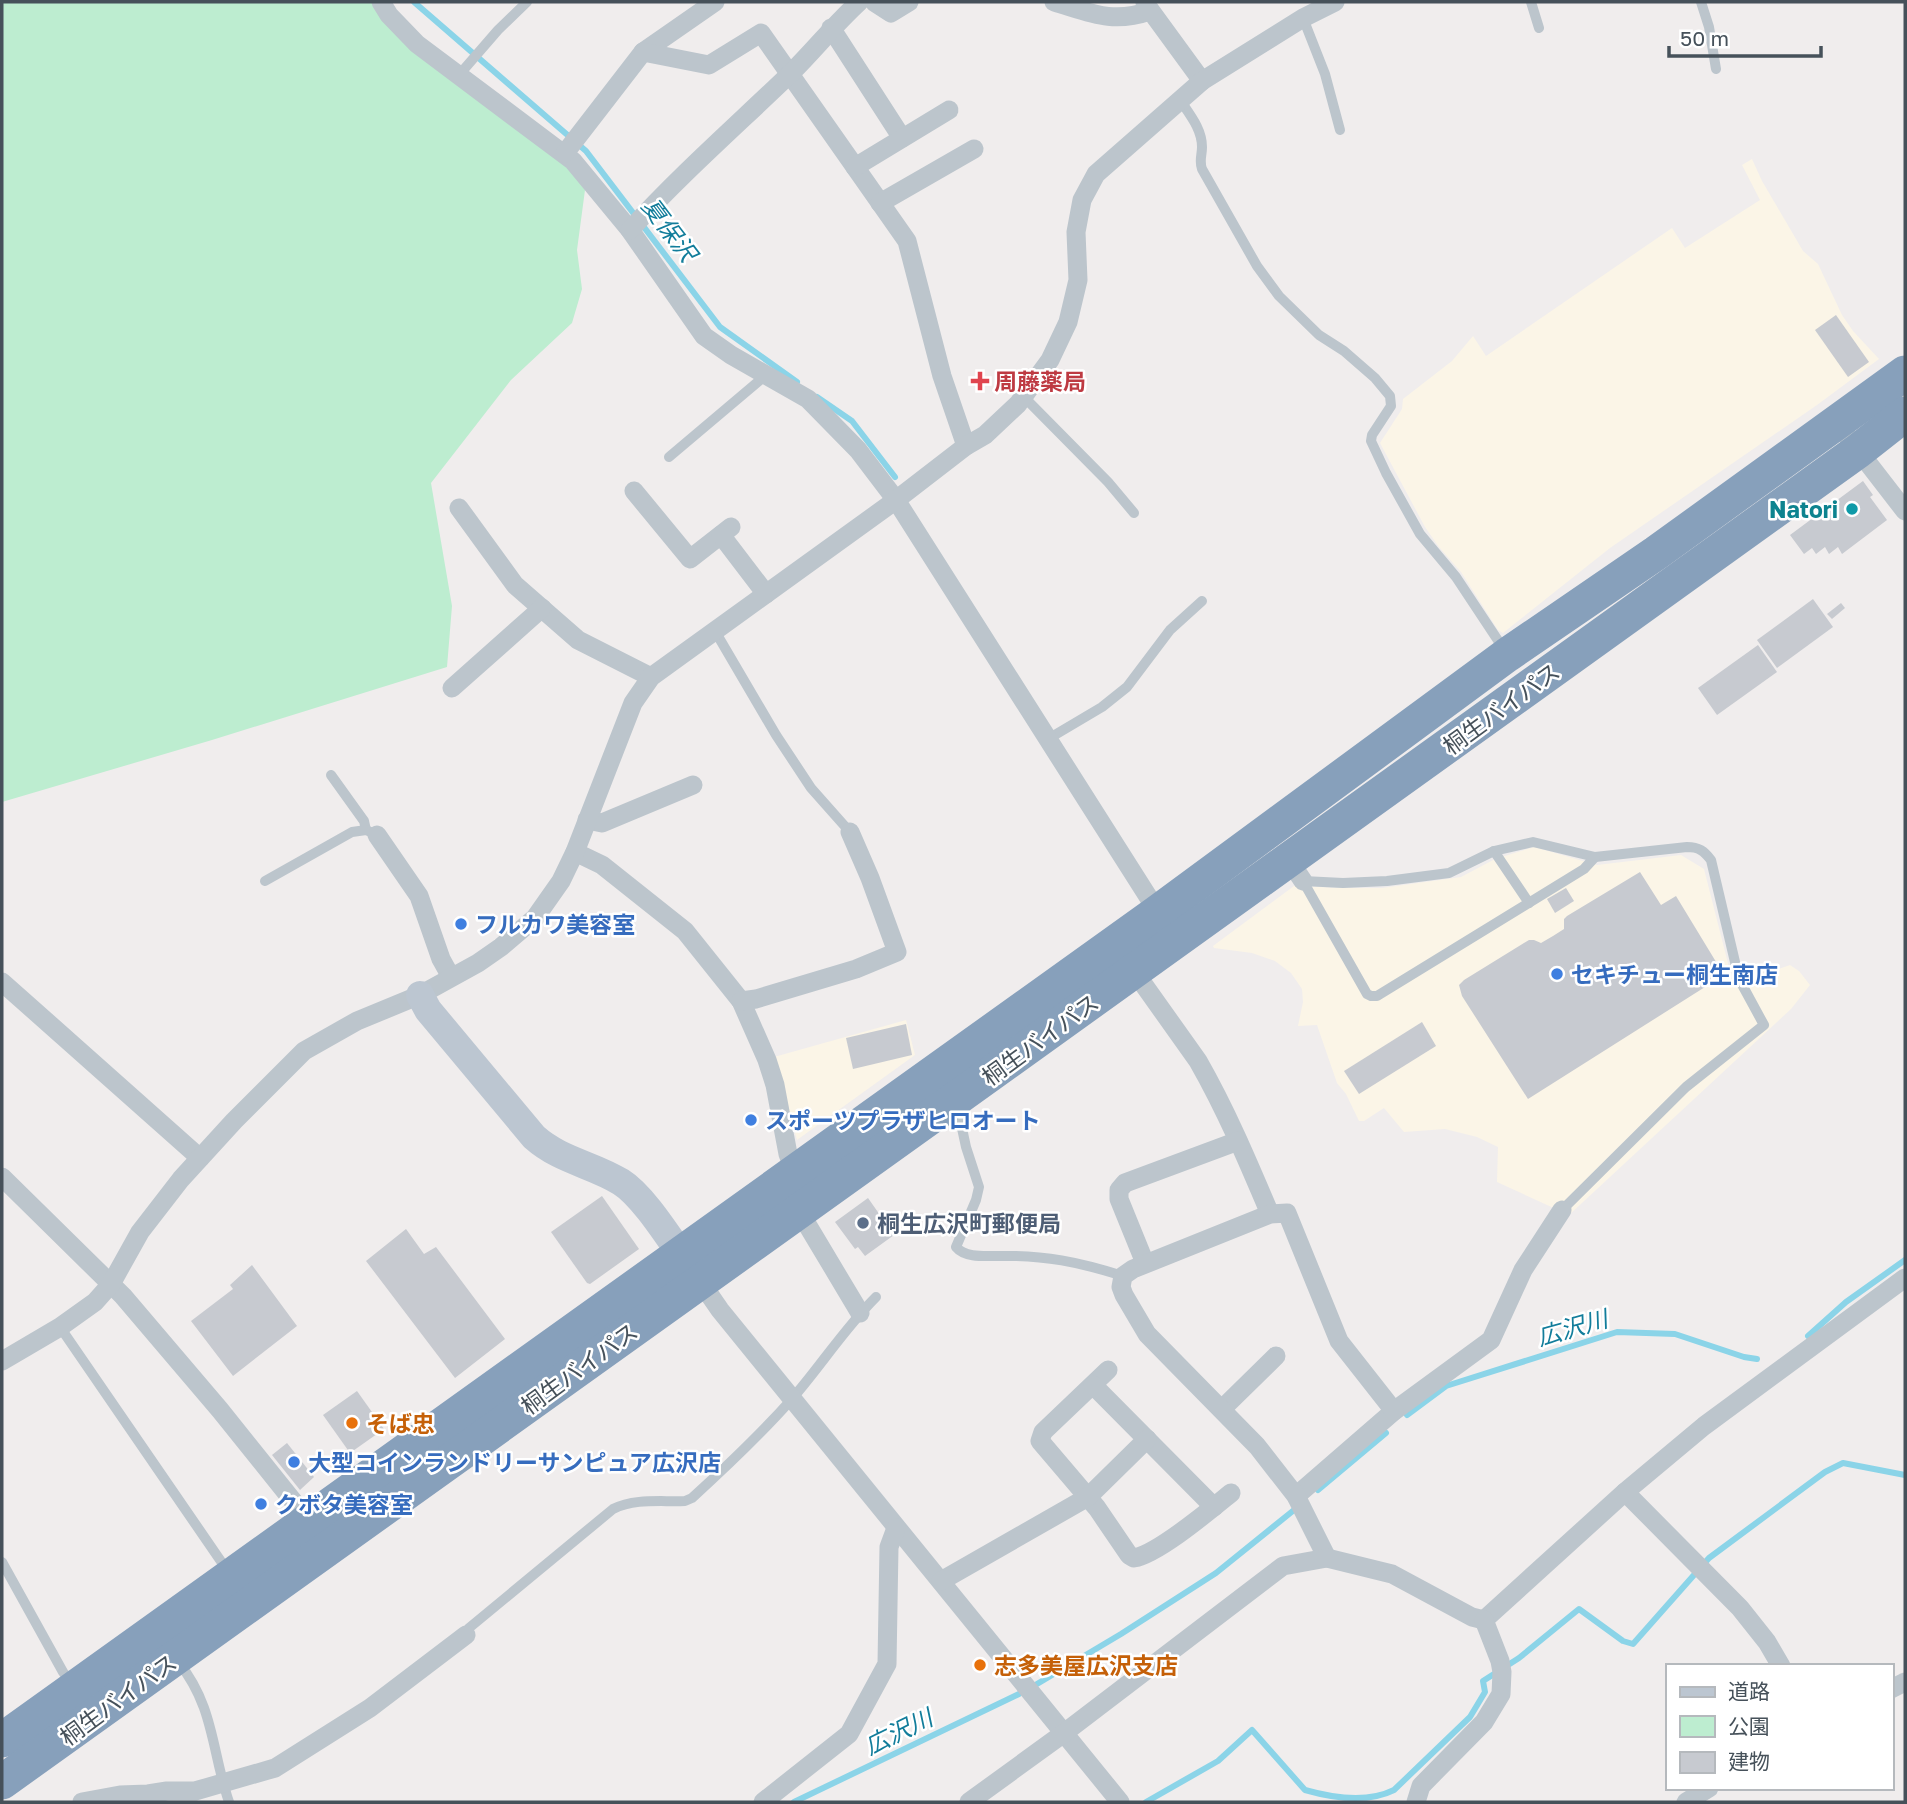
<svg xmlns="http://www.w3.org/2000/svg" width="1907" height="1804" viewBox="0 0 1907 1804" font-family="'Golos Text','Noto Sans JP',sans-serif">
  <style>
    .commercial { fill: #fbf5e7 }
    .green { fill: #bdedd0 }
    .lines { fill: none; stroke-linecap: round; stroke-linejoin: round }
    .stream { stroke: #8bd4e8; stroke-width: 6 }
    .building { fill: #c7cad0 }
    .lane { stroke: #bcc5cc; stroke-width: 10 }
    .street { stroke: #bcc5cc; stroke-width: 19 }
    .secondary { stroke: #bcc6d1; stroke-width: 28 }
    .highway { stroke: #87a0bb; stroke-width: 35 }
    .health-dot { fill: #e0444e; stroke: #fff; stroke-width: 2.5 }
    .culture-dot { fill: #0f9aa8; stroke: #fff; stroke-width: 2.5 }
    .shop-dot { fill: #3f7fe0; stroke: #fff; stroke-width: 2.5 }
    .service-dot { fill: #5c6f8a; stroke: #fff; stroke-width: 2.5 }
    .food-dot { fill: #e8710a; stroke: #fff; stroke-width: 2.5 }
    .labels { text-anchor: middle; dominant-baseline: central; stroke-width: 5; stroke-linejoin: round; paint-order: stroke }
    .health-label { font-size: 23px; font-weight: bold; fill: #be3a42; stroke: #fff; text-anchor: start }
    .culture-label { font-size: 23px; font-weight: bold; fill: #0d838f; stroke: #fff; text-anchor: end }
    .street-label { font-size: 23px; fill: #46515a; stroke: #fff }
    .shop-label { font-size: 23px; font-weight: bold; fill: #366cbe; stroke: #fff; text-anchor: start }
    .service-label { font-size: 23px; font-weight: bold; fill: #4e5e75; stroke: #fff; text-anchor: start }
    .food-label { font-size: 23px; font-weight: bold; fill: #c56008; stroke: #fff; text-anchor: start }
    .water-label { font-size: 24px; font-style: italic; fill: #127d9b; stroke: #fff }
  </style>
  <rect width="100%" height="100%" fill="#f0eded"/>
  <g class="commercial">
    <path d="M 1752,159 L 1762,181 L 1803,251 L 1818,264 L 1842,315 L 1853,331 L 1879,359 L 1817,405 L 1610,548 L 1503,633 L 1498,630 L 1461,572 L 1439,547 L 1425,527 L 1380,443 L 1402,409 L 1403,399 L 1452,361 L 1473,336 L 1486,356 L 1672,228 L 1685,248 L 1760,200 L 1742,165 Z"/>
    <path d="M 1534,847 L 1597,865 L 1681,855 L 1704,869 L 1732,979 L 1730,981 L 1735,988 L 1747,978 L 1752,983 L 1758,976 L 1790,965 L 1799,971 L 1810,985 L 1791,1009 L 1569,1215 L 1497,1182 L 1498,1147 L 1477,1137 L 1445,1129 L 1404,1132 L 1384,1108 L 1364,1121 L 1359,1121 L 1346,1094 L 1337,1083 L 1317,1025 L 1298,1026 L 1303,1002 L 1302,989 L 1291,973 L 1275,961 L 1252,953 L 1214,948 L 1213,946 L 1294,886 L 1343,888 L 1382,888 L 1461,877 L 1495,859 Z"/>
    <path d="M 906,1020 L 915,1055 L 797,1140 L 774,1057 Z"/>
  </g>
  <path class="green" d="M 2,2 L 374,2 L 567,165 L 585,190 L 577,250 L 582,289 L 572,323 L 511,380 L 431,483 L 452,606 L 447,667 L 212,740 L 2,802 Z"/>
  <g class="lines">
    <g class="stream">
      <path d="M 414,2 L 586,151 L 720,327 L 797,382"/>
      <path d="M 817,397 L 852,421 L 895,477"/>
      <path d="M 1808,1336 L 1846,1302 L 1905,1260"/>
      <path d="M 1407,1415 L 1446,1386 L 1617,1332 L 1675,1334 L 1744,1357 L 1757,1359"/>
      <path d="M 1318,1490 L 1386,1433"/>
      <path d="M 1037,1684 L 1121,1634 L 1216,1573 L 1294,1510"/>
      <path d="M 794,1802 L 1019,1694"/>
      <path d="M 1146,1802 L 1218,1761 L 1252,1730 L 1305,1790 C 1333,1798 1368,1803 1394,1790 L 1470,1717 L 1485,1692 L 1483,1681 L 1519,1658 L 1579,1609 L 1623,1641 L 1633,1644 L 1709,1558 L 1825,1472 L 1843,1463 L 1905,1475"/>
    </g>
  </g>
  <g class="building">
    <path d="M 1836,315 L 1869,362 L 1848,377 L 1815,330 Z"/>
    <path d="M 1863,481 L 1873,495 L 1870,497 L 1887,520 L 1842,554 L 1838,547 L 1829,554 L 1825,547 L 1816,554 L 1812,548 L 1804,554 L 1790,535 Z"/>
    <path d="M 1813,599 L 1833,627 L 1777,668 L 1757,640 Z"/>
    <path d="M 1841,603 L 1845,608 L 1832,619 L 1827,614 Z"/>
    <path d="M 1758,645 L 1777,672 L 1717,715 L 1698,688 Z"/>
    <path d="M 1640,872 L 1661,905 L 1676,896 L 1724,975 L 1528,1099 L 1462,996 L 1459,985 L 1464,980 L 1529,940 L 1534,940 L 1541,943 L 1553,936 L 1564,929 L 1564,919 L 1567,916 Z"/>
    <path d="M 1566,888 L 1574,901 L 1555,913 L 1547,899 Z"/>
    <path d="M 1422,1022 L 1436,1046 L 1359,1094 L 1344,1071 Z"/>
    <path d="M 906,1024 L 912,1055 L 853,1069 L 846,1038 Z"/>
    <path d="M 602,1196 L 639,1249 L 590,1284 L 587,1283 L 551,1232 Z"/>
    <path d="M 868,1198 L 894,1235 L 865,1256 L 858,1247 L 855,1249 L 835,1222 Z"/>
    <path d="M 406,1229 L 424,1254 L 436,1247 L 505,1339 L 455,1378 L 366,1261 Z"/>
    <path d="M 252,1265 L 297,1326 L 233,1376 L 191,1321 L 233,1289 L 230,1285 Z"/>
    <path d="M 357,1391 L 384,1429 L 350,1453 L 323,1415 Z"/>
    <path d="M 287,1443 L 314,1477 L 300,1490 L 272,1455 Z"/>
  </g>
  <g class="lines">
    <g class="lane">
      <path d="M 1531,2 L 1539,28"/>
      <path d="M 1701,2 L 1709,27 L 1716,69"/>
      <path d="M 1303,18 L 1325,74 L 1340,130"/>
      <path d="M 459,75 L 498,30 L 527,2"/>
      <path d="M 1180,100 C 1190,115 1202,129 1202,147 C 1202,155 1199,161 1202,169 L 1257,266 L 1279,296 L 1319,335 L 1344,351 L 1375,378 L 1390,396 L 1391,406 L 1372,435 L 1371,441 L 1386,473 L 1420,534 L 1456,577 L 1505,651"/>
      <path d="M 1023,396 L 1108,482 L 1134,513"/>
      <path d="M 669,457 L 766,375"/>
      <path d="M 715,631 L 776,735 L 811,788 L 850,832"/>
      <path d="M 1048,739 L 1102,707 L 1127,687 L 1170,630 L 1202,601"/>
      <path d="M 331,775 L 364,821 L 366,830"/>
      <path d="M 1494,851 L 1529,903"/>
      <path d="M 265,881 L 352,832 L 366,830 L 377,835"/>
      <path d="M 1303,881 L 1343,883 L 1387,881 L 1449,873 L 1494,851 L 1533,842 L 1595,857 L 1687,847 C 1699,847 1704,851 1711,860 L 1739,979 L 1764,1025 L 1686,1087 L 1562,1210"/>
      <path d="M 1303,881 L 1367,994 L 1371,996 L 1377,996 L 1584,869 L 1595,857"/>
      <path d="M 953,1107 L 960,1119 L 966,1147 L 979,1187 L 976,1200 L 956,1247 C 965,1258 985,1256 998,1256 C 1045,1255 1079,1262 1123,1276"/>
      <path d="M 60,1327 L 229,1573"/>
      <path d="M 2,1562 L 63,1672 L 72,1684"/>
      <path d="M 466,1635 L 469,1628 L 613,1509 C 635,1498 661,1502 685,1501 L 692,1498 C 726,1467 760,1435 791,1400 C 820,1367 844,1329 876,1297"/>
      <path d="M 179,1663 C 214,1706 212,1753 229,1802"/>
    </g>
    <g class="street">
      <path d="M 381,2 L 389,15 L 417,44 L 573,161 L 630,230 L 704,336 L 731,355 L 808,399 L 858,450 L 896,500 L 1161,917"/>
      <path d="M 874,2 L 891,13 L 909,2"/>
      <path d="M 1054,2 C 1091,13 1112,24 1150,11"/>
      <path d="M 1145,3 L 1202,81"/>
      <path d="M 831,28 L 902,138"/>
      <path d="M 643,52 L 715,2"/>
      <path d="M 565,153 L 643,52 L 709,65 L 761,33 L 907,241 L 942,376 L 966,446"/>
      <path d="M 855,167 L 949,110"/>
      <path d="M 880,203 L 974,149"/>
      <path d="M 630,230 C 681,174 738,124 792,72 C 815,49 835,24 859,2"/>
      <path d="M 1837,423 L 1905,511"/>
      <path d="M 634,491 L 690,559 L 731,527"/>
      <path d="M 459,508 L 515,585 L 578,640 L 651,677"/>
      <path d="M 721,535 L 766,594"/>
      <path d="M 452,688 L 542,608"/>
      <path d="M 587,820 L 602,823 L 693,785"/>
      <path d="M 377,835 L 419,896 L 441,959 L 451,977"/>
      <path d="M 575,852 L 602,865 L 685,931 L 741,1001 L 767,1060 L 775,1085 L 788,1154 L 795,1173"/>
      <path d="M 1289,860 L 1303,881"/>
      <path d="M 1134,971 L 1198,1061 C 1226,1110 1248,1162 1270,1214"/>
      <path d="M 2,982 L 200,1158"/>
      <path d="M 741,1001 L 756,999 L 856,969 L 897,952 L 870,878 L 850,832"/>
      <path d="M 2,1177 L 123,1296 L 220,1410 L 313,1526"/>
      <path d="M 799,1211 L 860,1313"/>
      <path d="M 1145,1263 L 1119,1199 L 1119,1190 L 1125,1183 L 1238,1141"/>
      <path d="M 700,1281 L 720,1310 L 1120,1802"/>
      <path d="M 2,1361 L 60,1327 L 95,1302 L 111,1284 L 140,1232 L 181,1179 L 234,1121 L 304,1051 L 357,1021 L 420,995 L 478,963 L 501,947 L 535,918 L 561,881 L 575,852 L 633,703 L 651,677 L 896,500 L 966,446 L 985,435 L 1018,404 L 1050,360 L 1068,322 L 1078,280 L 1076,232 L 1082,200 L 1096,174 L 1202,81 L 1303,18 L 1335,2"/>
      <path d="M 1108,1370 L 1043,1432 L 1040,1441 L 1097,1508 L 1129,1555 L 1134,1558 C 1158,1554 1210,1510 1231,1493"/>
      <path d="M 1093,1385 L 1214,1507"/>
      <path d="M 1222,1409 L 1276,1356"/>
      <path d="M 1625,1492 L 1740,1608 L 1767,1642 L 1781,1666"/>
      <path d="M 1296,1496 L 1394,1411 L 1491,1340 L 1523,1270 L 1562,1210"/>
      <path d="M 1327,1558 L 1296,1496 L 1257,1446 L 1147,1334 L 1124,1295 L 1121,1287 L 1123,1276 L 1133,1269 L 1270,1214 L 1287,1213 L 1339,1341 L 1394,1411"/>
      <path d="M 941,1581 L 1088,1497 L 1147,1439"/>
      <path d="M 1484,1620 L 1625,1492 L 1704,1426 L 1905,1278"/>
      <path d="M 1891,1689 L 1905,1682"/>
      <path d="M 82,1802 L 120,1795 L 148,1794 L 167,1791 L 195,1791 L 275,1768 L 370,1708 L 466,1635"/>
      <path d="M 763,1802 L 849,1734 L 887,1664 L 889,1547 L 896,1528"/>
      <path d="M 969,1802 L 1064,1733 L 1283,1566 L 1327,1558 L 1392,1574 L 1472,1617 L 1484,1620"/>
      <path d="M 1416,1802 L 1421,1786 L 1484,1722 L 1501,1694 L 1502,1672 L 1500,1661 L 1484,1620"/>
      <path d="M 1686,1802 L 1709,1788"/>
    </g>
    <path class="secondary" d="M 420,995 L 428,1010 L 534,1137 C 561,1161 592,1164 621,1182 C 645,1197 674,1246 692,1270"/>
    <g class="highway">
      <path d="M 2,1740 L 1158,912 L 1507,655 L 1656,553 L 1905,373"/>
      <path d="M 2,1782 L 950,1103 L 1858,451 L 1905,414"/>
    </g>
  </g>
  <path class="health-dot" d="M976.5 370.5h7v7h7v7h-7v7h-7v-7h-7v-7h7z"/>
  <circle class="culture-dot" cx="1852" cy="509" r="7"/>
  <g class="shop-dot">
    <circle cx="461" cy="924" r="7"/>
    <circle cx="1557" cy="974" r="7"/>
    <circle cx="751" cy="1120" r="7"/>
    <circle cx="294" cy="1462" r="7"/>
    <circle cx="261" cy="1504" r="7"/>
  </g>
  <circle class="service-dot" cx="863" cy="1223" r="7"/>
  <g class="food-dot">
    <circle cx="352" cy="1423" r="7"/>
    <circle cx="980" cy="1665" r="7"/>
  </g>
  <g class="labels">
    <g class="health-label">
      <text x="994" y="381">周藤薬局</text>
    </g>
    <g class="culture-label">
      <text x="1838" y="509">Natori</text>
    </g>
    <g class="street-label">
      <text transform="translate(1501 708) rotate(-36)">桐生バイパス</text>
      <text transform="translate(1040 1039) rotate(-36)">桐生バイパス</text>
      <text transform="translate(579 1368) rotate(-36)">桐生バイパス</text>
      <text transform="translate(118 1699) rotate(-36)">桐生バイパス</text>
    </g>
    <g class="shop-label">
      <text x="475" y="924">フルカワ美容室</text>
      <text x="1571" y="974">セキチュー桐生南店</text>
      <text x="765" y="1120">スポーツプラザヒロオート</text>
      <text x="308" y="1462">大型コインランドリーサンピュア広沢店</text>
      <text x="275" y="1504">クボタ美容室</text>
    </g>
    <g class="service-label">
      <text x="877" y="1223">桐生広沢町郵便局</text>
    </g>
    <g class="food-label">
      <text x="366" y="1423">そば忠</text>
      <text x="994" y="1665">志多美屋広沢支店</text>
    </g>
    <g class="water-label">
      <text transform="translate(670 229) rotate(53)">夏保沢</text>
      <text transform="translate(1572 1327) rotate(-16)">広沢川</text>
      <text transform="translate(898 1731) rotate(-26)">広沢川</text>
    </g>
  </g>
  <rect width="1907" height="1804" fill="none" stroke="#46515a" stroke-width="7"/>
  <rect x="1666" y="1664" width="228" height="126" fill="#ffffff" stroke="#b5b9bd" stroke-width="2"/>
  <rect x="1680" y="1687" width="35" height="10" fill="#bcc6d1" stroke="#b5b9bd" stroke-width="2"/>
  <text x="1728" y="1699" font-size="21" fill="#46515a">道路</text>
  <rect x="1680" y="1716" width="35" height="21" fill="#bdedd0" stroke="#b5b9bd" stroke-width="2"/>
  <text x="1728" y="1734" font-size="21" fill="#46515a">公園</text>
  <rect x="1680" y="1752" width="35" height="21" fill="#c7cad0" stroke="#b5b9bd" stroke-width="2"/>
  <text x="1728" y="1769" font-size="21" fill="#46515a">建物</text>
  <path d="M1669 46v10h152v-10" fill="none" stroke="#46515a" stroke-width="3.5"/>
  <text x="1680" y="46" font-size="21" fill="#46515a" stroke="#ffffff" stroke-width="5" paint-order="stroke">50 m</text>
</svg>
